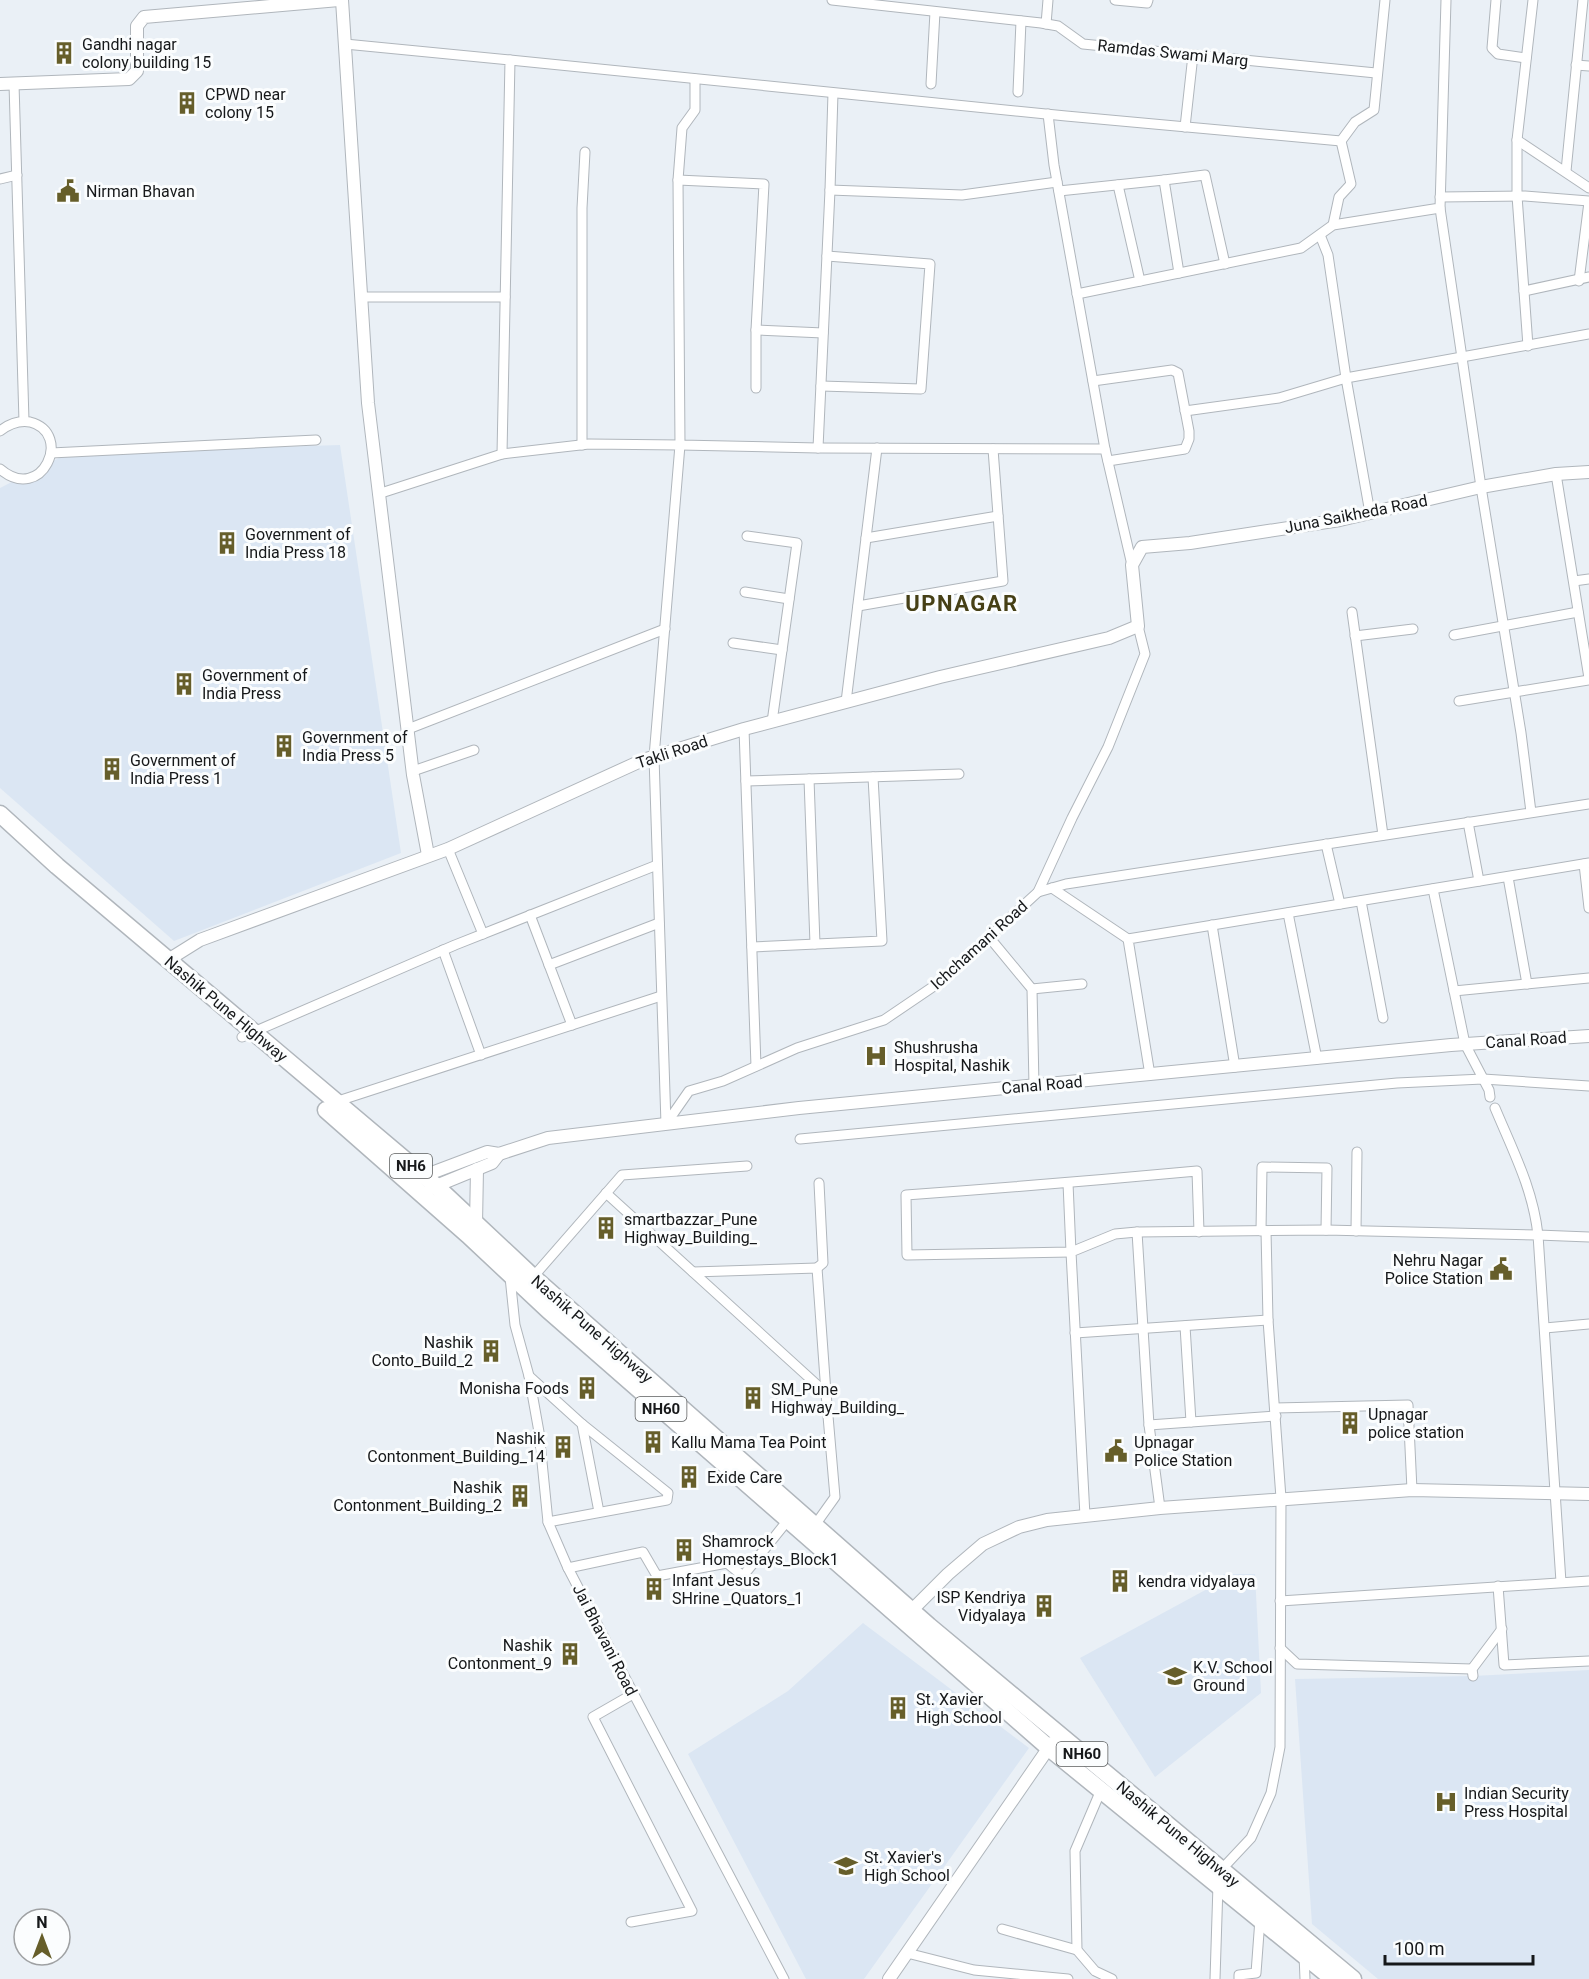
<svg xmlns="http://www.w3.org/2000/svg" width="1589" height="1979" viewBox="0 0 1589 1979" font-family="Roboto,sans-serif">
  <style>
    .built { fill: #dbe6f3 }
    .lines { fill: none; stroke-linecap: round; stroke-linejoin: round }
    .street-casing { stroke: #b0b6bc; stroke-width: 11 }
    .secondary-casing { stroke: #b0b6bc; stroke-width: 14 }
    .highway-casing { stroke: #b0b6bc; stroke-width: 19 }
    .street { stroke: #fff; stroke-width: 9 }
    .secondary { stroke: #fff; stroke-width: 12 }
    .highway { stroke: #fff; stroke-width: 16 }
    .labels { text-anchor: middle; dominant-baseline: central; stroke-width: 6; stroke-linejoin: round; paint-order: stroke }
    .shield { fill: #fbfdfe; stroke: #5b5d5e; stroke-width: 1.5 }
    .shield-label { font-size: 15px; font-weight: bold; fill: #16181a }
    .poi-label { font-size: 16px; fill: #16181a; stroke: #fbfdfe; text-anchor: start }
    .street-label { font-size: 16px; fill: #16181a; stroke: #fbfdfe }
    .district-label { font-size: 22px; font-weight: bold; letter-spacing: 1.5px; fill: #464016; stroke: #fbfdfe }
  </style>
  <rect width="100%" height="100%" fill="#eaf0f6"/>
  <g class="built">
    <path d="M 340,445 L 401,853 L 174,941 L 0,788 L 0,488 L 67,454 Z"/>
    <path d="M 1224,1574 L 1255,1574 L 1261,1693 L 1155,1777 L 1080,1658 L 1209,1588 Z"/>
    <path d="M 863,1623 L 1029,1748 L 864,1979 L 806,1979 L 688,1754 L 788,1691 Z"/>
    <path d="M 1589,1670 L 1589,1979 L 1378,1979 L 1312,1924 L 1295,1679 L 1473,1676 Z"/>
  </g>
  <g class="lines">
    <g class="street-casing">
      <g id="street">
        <path d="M 832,0 L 1041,23 L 1058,26 L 1083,44 L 1376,73"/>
        <path d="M 1115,0 L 1147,3 L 1148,0"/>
        <path d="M 1496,0 L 1492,48 L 1498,54 L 1526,58"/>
        <path d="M 1046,24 L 1048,0"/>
        <path d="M 345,44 L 510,60 L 502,454 L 378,494"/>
        <path d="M 510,60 L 1066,116 L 1341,141 L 1355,122 L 1374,110 L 1385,0"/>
        <path d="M 1576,65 L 1589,66"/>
        <path d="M 695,79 L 695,110 L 682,128 L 678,180 L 680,445 L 818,448 L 1105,449 L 1132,565"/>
        <path d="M 14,84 L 24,421"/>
        <path d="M 931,84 L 935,12"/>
        <path d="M 1018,92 L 1021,21"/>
        <path d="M 833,93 L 830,190 L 962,195 L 1057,182"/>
        <path d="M 1048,114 L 1054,165 L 1105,449"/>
        <path d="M 1185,127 L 1193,55"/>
        <path d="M 1517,140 L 1589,188"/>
        <path d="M 1566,171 L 1583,0"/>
        <path d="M 0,179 L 17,175"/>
        <path d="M 678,180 L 764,184 L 756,330 L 823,333"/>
        <path d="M 1164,180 L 1205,175 L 1225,264"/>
        <path d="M 1118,185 L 1140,281"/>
        <path d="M 1059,191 L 1164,180 L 1179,273"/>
        <path d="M 1440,197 L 1525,196 L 1589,201"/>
        <path d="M 1440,208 L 1481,487 L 1521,733 L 1531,812"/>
        <path d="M 1333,225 L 1339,197 L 1351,184 L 1341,141"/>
        <path d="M 1320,235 L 1328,255 L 1346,378 L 1589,334"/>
        <path d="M 1579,281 L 1589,202"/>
        <path d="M 1524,291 L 1589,277"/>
        <path d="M 1077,294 L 1301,248 L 1333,225 L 1440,208 L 1446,0"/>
        <path d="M 362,297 L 505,297"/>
        <path d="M 756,330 L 756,388"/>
        <path d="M 1528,346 L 1517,196 L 1517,140 L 1533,0"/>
        <path d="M 1093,381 L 1172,370 L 1178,373 L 1189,431 L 1189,439 L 1185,449 L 1108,461"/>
        <path d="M 821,386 L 921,389 L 930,264 L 827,256"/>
        <path d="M 1185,411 L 1279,398 L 1346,378 L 1370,513"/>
        <path d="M 0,431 C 9,424 18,420 30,422 C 74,433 42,505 0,469"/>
        <path d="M 582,445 L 582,208 L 585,152"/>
        <path d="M 818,448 L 830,190"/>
        <path d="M 51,453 L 316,440"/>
        <path d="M 502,454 L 589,444 L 680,445 L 654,757 L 666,1124"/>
        <path d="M 1556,474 L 1589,678"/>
        <path d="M 747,536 L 797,543 L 772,722"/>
        <path d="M 866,538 L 998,516"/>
        <path d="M 1574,581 L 1589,579"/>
        <path d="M 745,592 L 789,599"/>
        <path d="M 858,606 L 1003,581 L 993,449"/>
        <path d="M 1352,612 L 1383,835"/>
        <path d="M 1454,635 L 1578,612"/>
        <path d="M 1355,636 L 1413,629"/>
        <path d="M 733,643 L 782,650"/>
        <path d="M 1459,701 L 1589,680"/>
        <path d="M 846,702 L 877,448"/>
        <path d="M 408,729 L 665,629"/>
        <path d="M 744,729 L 756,1066"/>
        <path d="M 413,771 L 474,750"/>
        <path d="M 809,779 L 815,944"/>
        <path d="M 746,781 L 959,774"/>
        <path d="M 1468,822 L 1479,881"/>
        <path d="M 1326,844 L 1340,904"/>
        <path d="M 448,849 L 483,934"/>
        <path d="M 1584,864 L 1589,908"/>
        <path d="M 1508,877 L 1527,984"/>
        <path d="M 1052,888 L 1128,939"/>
        <path d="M 1433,889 L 1465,1044 L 1489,1090 L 1490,1097"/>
        <path d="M 1038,892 L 1066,884 L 1589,804"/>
        <path d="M 1361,901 L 1383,1018"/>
        <path d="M 1288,913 L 1317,1059"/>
        <path d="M 530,915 L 572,1025"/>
        <path d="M 1212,925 L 1235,1067"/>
        <path d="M 989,937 L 1032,989 L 1034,1086"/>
        <path d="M 752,947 L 882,941 L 873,777"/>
        <path d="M 443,950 L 481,1055"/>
        <path d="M 549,965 L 659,923"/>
        <path d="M 1032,989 L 1082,984"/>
        <path d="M 1454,991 L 1589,978"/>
        <path d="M 242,1037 L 455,945 L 657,865"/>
        <path d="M 1150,1075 L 1128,939 L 1589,863"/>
        <path d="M 335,1102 L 661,996"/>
        <path d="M 1495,1108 C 1513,1151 1533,1189 1538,1235 L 1589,1237"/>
        <path d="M 666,1124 L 689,1091 L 723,1081 L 797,1048 L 884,1020 L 940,982 L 1038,892 L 1072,818 L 1108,747 L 1145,654 L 1138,626"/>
        <path d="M 800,1139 L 1397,1083 L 1483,1079 L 1589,1086"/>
        <path d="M 1068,1183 L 1071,1252 L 907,1255 L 906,1195 C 1003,1188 1100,1180 1197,1171 L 1199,1232"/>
        <path d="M 606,1193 L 826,1393 L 835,1497 L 815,1525"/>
        <path d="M 1261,1231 L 1262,1167 L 1327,1168 L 1326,1230"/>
        <path d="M 1356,1231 L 1357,1152"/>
        <path d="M 1137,1232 L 1149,1425 L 1160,1508"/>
        <path d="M 817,1268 L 823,1263 L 819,1183"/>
        <path d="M 693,1272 L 817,1268 L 826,1393"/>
        <path d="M 510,1277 L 515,1325 L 529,1376 L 539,1432 L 548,1522 L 568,1568 L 621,1670 L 784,1979"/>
        <path d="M 533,1277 L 622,1175 L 747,1166"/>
        <path d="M 1185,1326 L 1191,1422"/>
        <path d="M 1545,1328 L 1589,1324"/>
        <path d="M 1075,1333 L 1268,1320"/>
        <path d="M 529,1376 L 582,1424 L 599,1512"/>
        <path d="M 1275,1408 L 1408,1405 L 1412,1490"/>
        <path d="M 1149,1425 L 1276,1416"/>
        <path d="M 1085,1516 L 1071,1252 L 1115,1234 L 1137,1232 L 1326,1230 L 1538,1235 L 1561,1582"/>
        <path d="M 548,1522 L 667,1500 L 668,1493 L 582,1424"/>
        <path d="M 568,1568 L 643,1552 L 657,1576 L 727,1563 L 743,1576 L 788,1520"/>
        <path d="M 1498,1586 L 1504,1665 L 1589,1661"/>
        <path d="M 1280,1601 L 1589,1581"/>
        <path d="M 1280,1648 L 1297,1664 L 1472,1669"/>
        <path d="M 1473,1676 L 1472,1669 L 1502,1629"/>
        <path d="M 1101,1790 L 1075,1851 L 1077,1950 L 1095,1971 L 1112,1979"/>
        <path d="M 1221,1870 L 1251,1838 L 1271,1793 L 1280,1747 L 1281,1498 L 1268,1320 L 1266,1231"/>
        <path d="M 631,1922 L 692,1911 L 593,1717 L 633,1694"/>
        <path d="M 1002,1929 L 1077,1950"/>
        <path d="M 907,1953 L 974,1970 L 1068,1979"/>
        <path d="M 1304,1955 L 1305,1979"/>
        <path d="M 1215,1979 L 1218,1885"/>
        <path d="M 1239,1979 L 1239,1975 L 1256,1973 L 1260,1919"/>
      </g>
    </g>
    <g class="secondary-casing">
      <g id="secondary">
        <path d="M 342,0 L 368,403 L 413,775 L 428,855"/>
        <path d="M 0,84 L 129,79 L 137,71 L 137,26 L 144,17 L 339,0"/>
        <path d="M 168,960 L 200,940 L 448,849 L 643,760 L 744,729 L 940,677 L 1109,638 L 1138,626 L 1132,565 L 1142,547 L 1190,543 L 1340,520 L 1481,487 L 1556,474 L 1589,472"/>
        <path d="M 418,1178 L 487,1152 L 499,1154 L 548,1138 L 799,1108 L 1451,1045 L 1589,1036"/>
        <path d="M 431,1188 L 492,1163 L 499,1154"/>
        <path d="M 476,1224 L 477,1169"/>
        <path d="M 911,1611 L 948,1574 L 983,1544 L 1019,1527 L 1047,1520 L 1160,1508 L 1412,1490 L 1589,1494"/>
        <path d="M 889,1979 L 1052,1743"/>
      </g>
    </g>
    <g class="highway-casing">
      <g id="highway">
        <path d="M 0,814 L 57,866 L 436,1186 L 533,1277 L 929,1626 L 1353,1979"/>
        <path d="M 326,1110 L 468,1235 L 548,1310 L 1049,1748 L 1333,1979"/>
      </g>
    </g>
    <use href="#street" class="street"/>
    <use href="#secondary" class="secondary"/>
    <use href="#highway" class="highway"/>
  </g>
  <defs>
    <g id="building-bare" transform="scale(1.8)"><path d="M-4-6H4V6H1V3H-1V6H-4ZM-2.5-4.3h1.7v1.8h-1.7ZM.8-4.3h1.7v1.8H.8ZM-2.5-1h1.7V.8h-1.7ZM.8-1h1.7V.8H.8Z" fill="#665e2a" stroke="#fbfdfe" stroke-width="2.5" paint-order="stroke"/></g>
    <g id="civic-bare" transform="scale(1.8)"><path d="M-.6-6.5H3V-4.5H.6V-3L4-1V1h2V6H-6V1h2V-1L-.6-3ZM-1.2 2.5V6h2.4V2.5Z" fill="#665e2a" stroke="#fbfdfe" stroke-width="2.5" paint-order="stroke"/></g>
    <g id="hospital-bare" transform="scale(1.8)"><path d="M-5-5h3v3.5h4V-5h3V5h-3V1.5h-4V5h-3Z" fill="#665e2a" stroke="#fbfdfe" stroke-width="2.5" paint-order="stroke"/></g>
    <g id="school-bare" transform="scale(1.8)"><path d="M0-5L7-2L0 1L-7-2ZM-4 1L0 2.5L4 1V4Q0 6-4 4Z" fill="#665e2a" stroke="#fbfdfe" stroke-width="2.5" paint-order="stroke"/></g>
  </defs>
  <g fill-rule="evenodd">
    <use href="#building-bare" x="64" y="53"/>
    <use href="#building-bare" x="187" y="103"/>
    <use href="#civic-bare" x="68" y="191"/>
    <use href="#building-bare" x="227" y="543"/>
    <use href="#building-bare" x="184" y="684"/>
    <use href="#building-bare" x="284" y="746"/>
    <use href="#building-bare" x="112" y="769"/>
    <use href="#hospital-bare" x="876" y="1056"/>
    <use href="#building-bare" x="606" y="1228"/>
    <use href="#civic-bare" x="1501" y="1269"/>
    <use href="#building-bare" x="491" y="1351"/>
    <use href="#building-bare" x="587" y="1388"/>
    <use href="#building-bare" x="753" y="1398"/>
    <use href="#building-bare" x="1350" y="1423"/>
    <use href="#building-bare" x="653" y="1442"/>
    <use href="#building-bare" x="563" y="1447"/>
    <use href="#civic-bare" x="1116" y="1451"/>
    <use href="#building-bare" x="689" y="1477"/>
    <use href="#building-bare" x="520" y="1496"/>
    <use href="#building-bare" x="684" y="1550"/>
    <use href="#building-bare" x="1120" y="1581"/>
    <use href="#building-bare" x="654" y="1589"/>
    <use href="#building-bare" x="1044" y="1606"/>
    <use href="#building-bare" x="570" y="1654"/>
    <use href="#school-bare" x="1175" y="1676"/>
    <use href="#building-bare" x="898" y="1708"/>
    <use href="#hospital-bare" x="1446" y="1802"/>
    <use href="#school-bare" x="846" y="1866"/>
  </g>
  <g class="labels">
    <g class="shield">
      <rect x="390" y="1154" width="42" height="24" rx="4.5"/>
      <rect x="635.5" y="1397" width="51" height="24" rx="4.5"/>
      <rect x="1056.5" y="1742" width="51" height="24" rx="4.5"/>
    </g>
    <g class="shield-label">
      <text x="411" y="1166">NH6</text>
      <text x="661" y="1409">NH60</text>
      <text x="1082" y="1754">NH60</text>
    </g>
    <g class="poi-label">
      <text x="82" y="44">Gandhi nagar<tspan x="82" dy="18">colony building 15</tspan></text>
      <text x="205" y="94">CPWD near<tspan x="205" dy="18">colony 15</tspan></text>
      <text x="86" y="191">Nirman Bhavan</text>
      <text x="245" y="534">Government of<tspan x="245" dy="18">India Press 18</tspan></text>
      <text x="202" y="675">Government of<tspan x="202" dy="18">India Press</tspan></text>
      <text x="302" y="737">Government of<tspan x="302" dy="18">India Press 5</tspan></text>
      <text x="130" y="760">Government of<tspan x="130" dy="18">India Press 1</tspan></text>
      <text x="894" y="1047">Shushrusha<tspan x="894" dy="18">Hospital, Nashik</tspan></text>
      <text x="624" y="1219">smartbazzar_Pune<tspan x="624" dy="18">Highway_Building_</tspan></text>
      <text x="1483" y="1260" text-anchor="end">Nehru Nagar<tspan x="1483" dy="18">Police Station</tspan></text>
      <text x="473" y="1342" text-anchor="end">Nashik<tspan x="473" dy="18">Conto_Build_2</tspan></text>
      <text x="569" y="1388" text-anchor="end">Monisha Foods</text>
      <text x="771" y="1389">SM_Pune<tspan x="771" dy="18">Highway_Building_</tspan></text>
      <text x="1368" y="1414">Upnagar<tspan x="1368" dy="18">police station</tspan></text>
      <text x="545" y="1438" text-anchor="end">Nashik<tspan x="545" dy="18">Contonment_Building_14</tspan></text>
      <text x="671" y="1442">Kallu Mama Tea Point</text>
      <text x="1134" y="1442">Upnagar<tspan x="1134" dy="18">Police Station</tspan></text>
      <text x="707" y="1477">Exide Care</text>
      <text x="502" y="1487" text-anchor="end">Nashik<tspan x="502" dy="18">Contonment_Building_2</tspan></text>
      <text x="702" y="1541">Shamrock<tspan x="702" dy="18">Homestays_Block1</tspan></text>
      <text x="672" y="1580">Infant Jesus<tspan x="672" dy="18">SHrine _Quators_1</tspan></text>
      <text x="1138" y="1581">kendra vidyalaya</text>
      <text x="1026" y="1597" text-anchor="end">ISP Kendriya<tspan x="1026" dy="18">Vidyalaya</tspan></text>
      <text x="552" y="1645" text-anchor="end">Nashik<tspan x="552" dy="18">Contonment_9</tspan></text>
      <text x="1193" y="1667">K.V. School<tspan x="1193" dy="18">Ground</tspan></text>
      <text x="916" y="1699">St. Xavier<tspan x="916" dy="18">High School</tspan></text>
      <text x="1464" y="1793">Indian Security<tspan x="1464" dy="18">Press Hospital</tspan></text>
      <text x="864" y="1857">St. Xavier's<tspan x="864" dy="18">High School</tspan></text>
    </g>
    <g class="street-label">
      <text transform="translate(1173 53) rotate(6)">Ramdas Swami Marg</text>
      <text transform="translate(1356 514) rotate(-11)">Juna Saikheda Road</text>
      <text transform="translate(672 752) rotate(-18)">Takli Road</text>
      <text transform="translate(979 945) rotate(-42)">Ichchamani Road</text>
      <text transform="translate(226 1009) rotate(40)">Nashik Pune Highway</text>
      <text transform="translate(1526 1040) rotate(-4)">Canal Road</text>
      <text transform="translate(1042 1085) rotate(-5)">Canal Road</text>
      <text transform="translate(592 1329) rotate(41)">Nashik Pune Highway</text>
      <text transform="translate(605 1640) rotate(63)">Jai Bhavani Road</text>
      <text transform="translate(1178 1834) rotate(40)">Nashik Pune Highway</text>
    </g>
    <g class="district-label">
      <text x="962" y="603">UPNAGAR</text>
    </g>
  </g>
  <g transform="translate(42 1937)"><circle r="28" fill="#fbfdfe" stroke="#9fa1a3" stroke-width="1.5"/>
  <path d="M0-4.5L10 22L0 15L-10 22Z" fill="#665e2a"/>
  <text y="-9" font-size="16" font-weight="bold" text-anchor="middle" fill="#16181a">N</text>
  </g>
  <path d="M1385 1955v9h148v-9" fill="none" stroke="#16181a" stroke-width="3"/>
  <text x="1394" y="1955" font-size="18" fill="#16181a" stroke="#fbfdfe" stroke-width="4.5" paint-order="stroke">100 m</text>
</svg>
